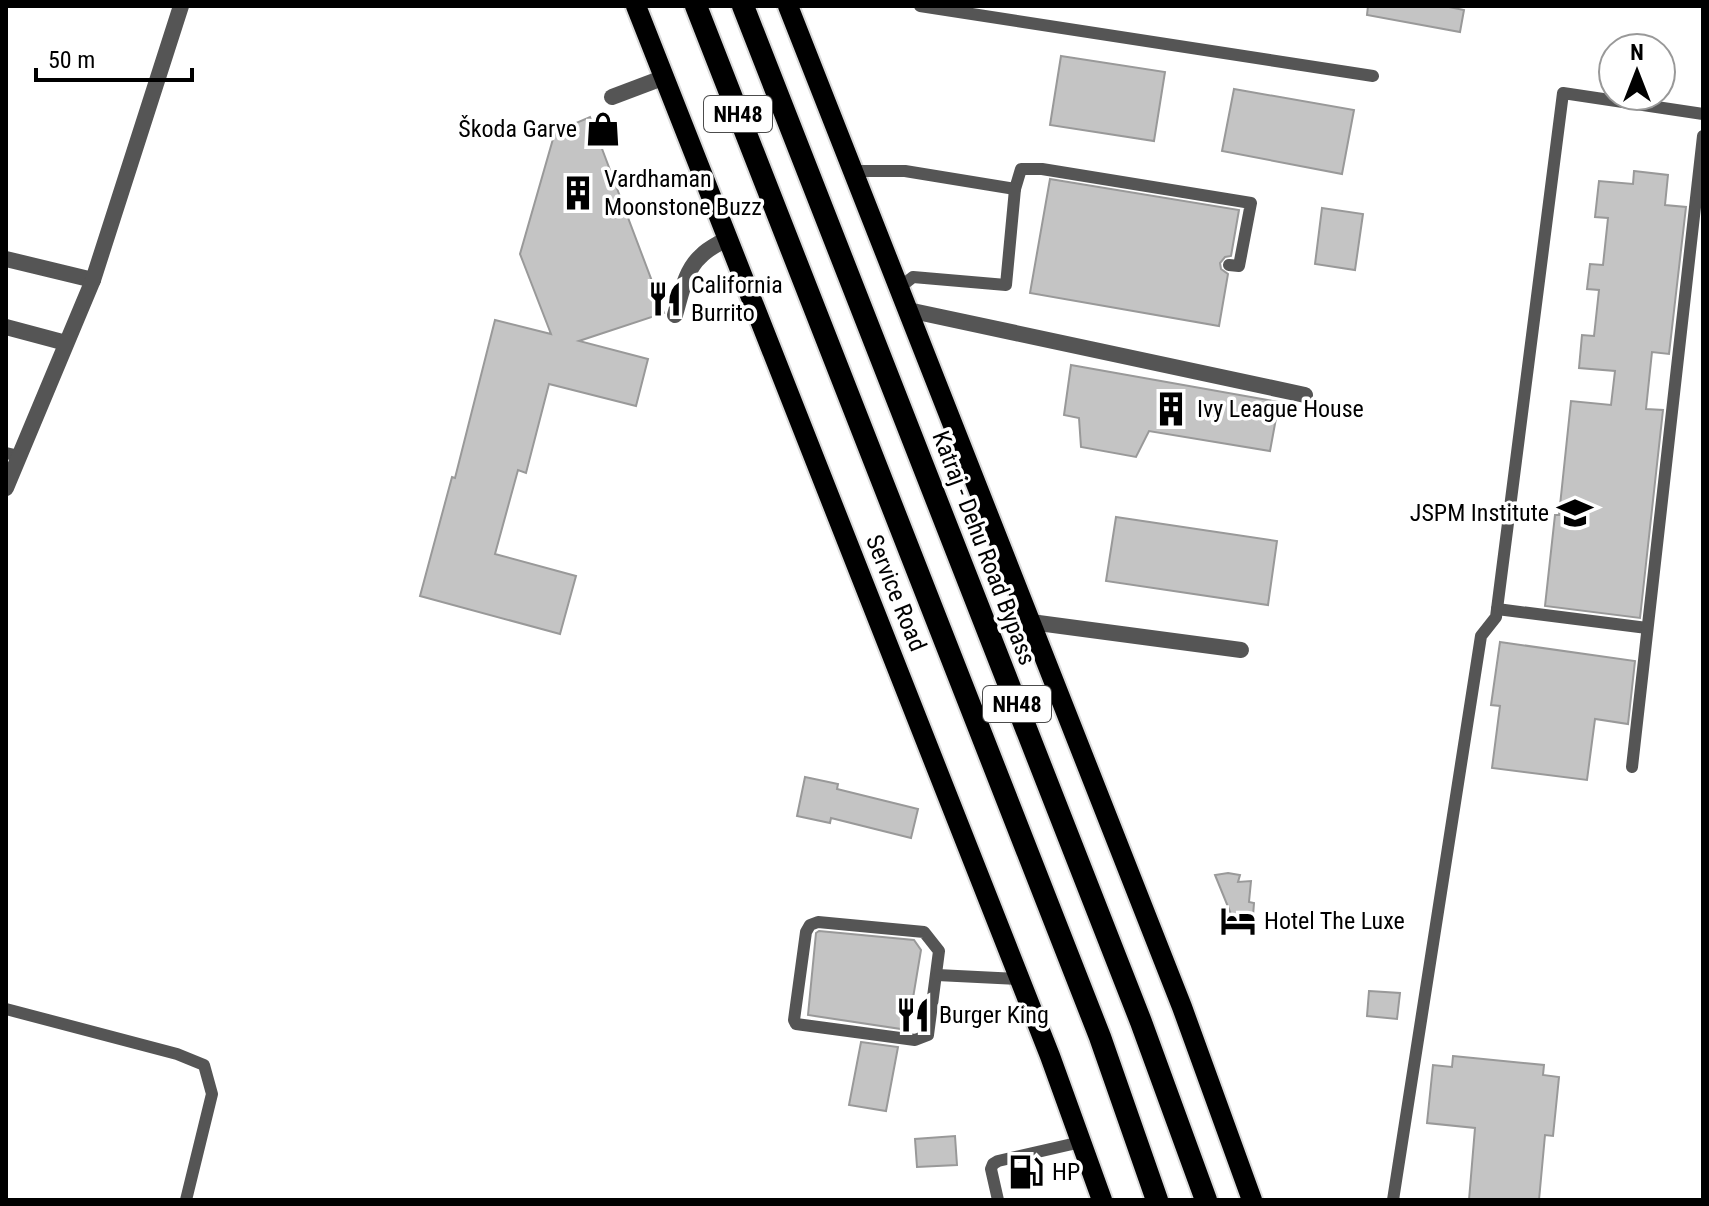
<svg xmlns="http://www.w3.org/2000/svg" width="1709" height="1206" viewBox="0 0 1709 1206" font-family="'Roboto Condensed',sans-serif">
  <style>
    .building { fill: #c4c4c4; stroke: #999; stroke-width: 2 }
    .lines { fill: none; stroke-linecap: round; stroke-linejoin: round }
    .primary-casing { stroke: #dbdbdb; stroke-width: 24 }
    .trunk-casing { stroke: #dbdbdb; stroke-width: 26 }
    .service { stroke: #555; stroke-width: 12 }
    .minor { stroke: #555; stroke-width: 16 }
    .primary { stroke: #000; stroke-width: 20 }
    .trunk { stroke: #000; stroke-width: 22 }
    .labels { text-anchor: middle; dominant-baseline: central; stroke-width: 7; stroke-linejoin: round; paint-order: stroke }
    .shield { fill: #fff; stroke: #4c4c4c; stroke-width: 2 }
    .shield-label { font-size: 22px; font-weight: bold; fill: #000 }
    .poi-label { font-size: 24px; fill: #000; stroke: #fff; text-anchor: start }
    .street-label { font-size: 24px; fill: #000; stroke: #fff }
  </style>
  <rect width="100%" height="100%" fill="#fff"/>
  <g class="building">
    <path d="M 1368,6 L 1444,6 L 1464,10 L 1460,32 L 1367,15 Z"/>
    <path d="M 1061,56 L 1165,72 L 1154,141 L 1050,125 Z"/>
    <path d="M 1234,89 L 1354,110 L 1342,174 L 1222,151 Z"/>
    <path d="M 590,117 L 664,313 L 579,341 L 648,359 L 636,406 L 549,384 L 526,473 L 518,470 L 495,554 L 576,576 L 560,634 L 420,596 L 452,477 L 455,478 L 495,320 L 551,334 L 520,254 L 555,132 Z"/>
    <path d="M 1634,171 L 1668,175 L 1665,205 L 1686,207 L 1669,354 L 1652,352 L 1646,409 L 1663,410 L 1640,618 L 1545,606 L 1555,515 L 1559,515 L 1571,401 L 1611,405 L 1615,371 L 1579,368 L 1582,335 L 1594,336 L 1599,290 L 1587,289 L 1590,264 L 1603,265 L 1608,218 L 1595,217 L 1599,181 L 1633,184 Z"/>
    <path d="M 1050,179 L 1239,210 L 1231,256 L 1225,257 L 1220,263 L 1221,269 L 1228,274 L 1219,326 L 1030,293 Z"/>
    <path d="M 1322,208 L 1363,214 L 1355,270 L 1315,264 Z"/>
    <path d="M 1071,365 L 1279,402 L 1270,451 L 1149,431 L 1136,457 L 1081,447 L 1079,418 L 1064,415 Z"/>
    <path d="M 1116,517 L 1277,541 L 1268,605 L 1106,581 Z"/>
    <path d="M 1500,642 L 1635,661 L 1628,724 L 1595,719 L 1587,780 L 1492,768 L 1500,706 L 1491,705 Z"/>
    <path d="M 805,777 L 838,784 L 837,789 L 918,809 L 911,838 L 831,818 L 830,823 L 797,816 Z"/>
    <path d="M 1228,873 L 1240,875 L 1238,882 L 1251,881 L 1249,902 L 1254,903 L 1253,916 L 1235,924 L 1215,875 Z"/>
    <path d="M 819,931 L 914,940 L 921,950 L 908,1028 L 901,1027 L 901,1029 L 808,1015 L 816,933 Z"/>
    <path d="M 1369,991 L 1400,993 L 1397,1019 L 1367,1016 Z"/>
    <path d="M 861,1042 L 898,1047 L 886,1111 L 849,1105 Z"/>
    <path d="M 1453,1056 L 1544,1065 L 1543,1075 L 1559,1077 L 1553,1136 L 1545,1135 L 1539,1200 L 1469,1200 L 1475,1128 L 1427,1123 L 1433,1065 L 1452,1067 Z"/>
    <path d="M 955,1136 L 957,1165 L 917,1167 L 915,1139 Z"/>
  </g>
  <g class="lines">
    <g class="primary-casing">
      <g id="primary">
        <path d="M 636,6 L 1050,1056 L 1102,1200"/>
        <path d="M 788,6 L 1182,1007 L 1252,1200"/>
      </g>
    </g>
    <g class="trunk-casing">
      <g id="trunk">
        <path d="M 696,6 L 1100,1037 L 1157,1200"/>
        <path d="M 743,6 L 1141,1022 L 1206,1200"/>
      </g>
    </g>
    <g class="service">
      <path d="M 920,6 L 1373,76"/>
      <path d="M 853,171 L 905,171 L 1015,189 L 1021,169 L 1042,169 L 1251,203 L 1239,266 L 1229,265"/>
      <path d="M 899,288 L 913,277 L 1006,285 L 1015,189"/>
      <path d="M 6,453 L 19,456"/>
      <path d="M 1497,609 L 1647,628"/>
      <path d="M 1632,767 L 1703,136"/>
      <path d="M 818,922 L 924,932 L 939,951 L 928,1035 L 915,1040 L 796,1024 L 794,1020 L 806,932 L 810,925 Z"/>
      <path d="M 937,975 L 1020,979"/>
      <path d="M 6,1009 L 177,1054 L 204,1065 L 212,1094 L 186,1200"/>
      <path d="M 998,1200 L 991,1169 L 993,1164 L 998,1161 L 1081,1142"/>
      <path d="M 1393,1200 L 1481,636 L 1496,617 L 1563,93 L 1703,114"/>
    </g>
    <g class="minor">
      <path d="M 612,97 L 665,77"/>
      <path d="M 6,259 L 93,280"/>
      <path d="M 908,310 L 1305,395"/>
      <path d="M 675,315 C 681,295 685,270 701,256 C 708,248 719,244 728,238"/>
      <path d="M 6,327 L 66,343"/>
      <path d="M 6,488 L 93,280 L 181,6"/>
      <path d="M 1031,622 L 1241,650"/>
    </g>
    <use href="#primary" class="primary"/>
    <use href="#trunk" class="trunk"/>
  </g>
  <defs>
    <g id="shop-bare" transform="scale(2.76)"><path d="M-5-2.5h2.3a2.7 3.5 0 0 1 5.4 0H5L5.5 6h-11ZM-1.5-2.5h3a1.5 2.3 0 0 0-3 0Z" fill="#000" stroke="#fff" stroke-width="2.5" paint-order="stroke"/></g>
    <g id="building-bare" transform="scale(2.76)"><path d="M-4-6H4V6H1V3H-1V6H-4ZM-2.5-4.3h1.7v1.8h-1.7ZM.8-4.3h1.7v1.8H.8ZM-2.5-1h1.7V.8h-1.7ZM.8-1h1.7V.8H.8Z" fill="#000" stroke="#fff" stroke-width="2.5" paint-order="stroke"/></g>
    <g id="restaurant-bare" transform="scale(2.76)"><path d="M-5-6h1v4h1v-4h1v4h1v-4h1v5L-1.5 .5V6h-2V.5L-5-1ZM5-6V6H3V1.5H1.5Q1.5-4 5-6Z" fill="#000" stroke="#fff" stroke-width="2.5" paint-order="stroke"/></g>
    <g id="university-bare" transform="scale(2.76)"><path d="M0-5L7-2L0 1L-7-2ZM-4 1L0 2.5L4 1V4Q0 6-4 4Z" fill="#000" stroke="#fff" stroke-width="2.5" paint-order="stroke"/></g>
    <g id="hotel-bare" transform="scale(2.76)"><path d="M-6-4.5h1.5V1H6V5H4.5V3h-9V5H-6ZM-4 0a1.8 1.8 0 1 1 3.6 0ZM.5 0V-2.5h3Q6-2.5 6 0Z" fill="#000" stroke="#fff" stroke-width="2.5" paint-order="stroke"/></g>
    <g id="fuel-bare" transform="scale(2.76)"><path d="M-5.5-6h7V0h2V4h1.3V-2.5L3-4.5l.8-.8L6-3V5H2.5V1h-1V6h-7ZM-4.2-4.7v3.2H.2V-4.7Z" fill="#000" stroke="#fff" stroke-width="2.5" paint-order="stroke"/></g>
  </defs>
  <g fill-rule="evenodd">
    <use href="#shop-bare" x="603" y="129"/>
    <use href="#building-bare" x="578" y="193"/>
    <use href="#restaurant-bare" x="665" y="299"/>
    <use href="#building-bare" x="1171" y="409"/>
    <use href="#university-bare" x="1575" y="513"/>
    <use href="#hotel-bare" x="1238" y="921"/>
    <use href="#restaurant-bare" x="913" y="1015"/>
    <use href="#fuel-bare" x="1026" y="1172"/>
  </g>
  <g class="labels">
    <g class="shield">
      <rect x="704" y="96" width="68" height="36" rx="6"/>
      <rect x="983" y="686" width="68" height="36" rx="6"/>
    </g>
    <g class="shield-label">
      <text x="738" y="114">NH48</text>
      <text x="1017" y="704">NH48</text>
    </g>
    <g class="poi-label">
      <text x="577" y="129" text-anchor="end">Škoda Garve</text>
      <text x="604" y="179">Vardhaman<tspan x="604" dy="28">Moonstone Buzz</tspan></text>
      <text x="691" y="285">California<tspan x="691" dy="28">Burrito</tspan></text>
      <text x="1197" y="409">Ivy League House</text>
      <text x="1549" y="513" text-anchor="end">JSPM Institute</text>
      <text x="1264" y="921">Hotel The Luxe</text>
      <text x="939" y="1015">Burger King</text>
      <text x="1052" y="1172">HP</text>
    </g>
    <g class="street-label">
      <text transform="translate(984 548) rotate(69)">Katraj - Dehu Road Bypass</text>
      <text transform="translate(896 593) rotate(68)">Service Road</text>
    </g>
  </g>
  <rect width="1709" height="1206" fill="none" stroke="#000000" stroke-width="16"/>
  <g transform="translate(1637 72)"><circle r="38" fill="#ffffff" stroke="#999999" stroke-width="2"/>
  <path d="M0-6L14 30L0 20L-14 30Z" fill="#000000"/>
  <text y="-12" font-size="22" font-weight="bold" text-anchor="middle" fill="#000000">N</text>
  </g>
  <path d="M36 68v12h156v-12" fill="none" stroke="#000000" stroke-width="4"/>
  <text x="48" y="68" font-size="24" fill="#000000" stroke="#ffffff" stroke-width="6" paint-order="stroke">50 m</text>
</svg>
